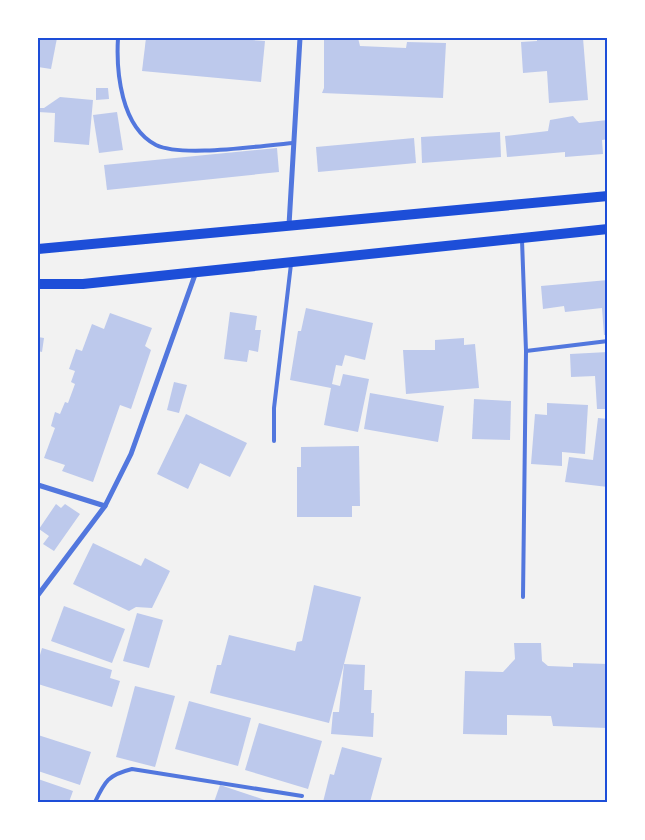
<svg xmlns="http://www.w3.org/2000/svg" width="645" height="840" viewBox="0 0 645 840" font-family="'Times New Roman',serif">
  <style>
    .building { fill: #bdc9ec }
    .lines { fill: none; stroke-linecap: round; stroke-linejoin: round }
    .service { stroke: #5277de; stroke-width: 4 }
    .minor { stroke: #5277de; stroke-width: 5 }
    .secondary { stroke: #1d4ed8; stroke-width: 10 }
    .neatline { fill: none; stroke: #1d4ed8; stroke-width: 2 }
  </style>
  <rect width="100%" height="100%" fill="#f2f2f2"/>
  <g class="building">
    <path d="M 38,38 L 57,38 L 51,69 L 38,67 Z"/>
    <path d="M 146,38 L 226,38 L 265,41 L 261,82 L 142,71 Z"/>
    <path d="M 324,38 L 358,38 L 360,46 L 406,48 L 407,42 L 446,43 L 443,98 L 322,93 L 324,88 Z"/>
    <path d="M 537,38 L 583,38 L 588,100 L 549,103 L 547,71 L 523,73 L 521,42 L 537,41 Z"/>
    <path d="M 96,88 L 108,88 L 109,99 L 96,100 Z"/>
    <path d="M 60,97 L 93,100 L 89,145 L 54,142 L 55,113 L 38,112 L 38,108 L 44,108 Z"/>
    <path d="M 117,112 L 123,150 L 99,153 L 93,115 Z"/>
    <path d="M 573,116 L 579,123 L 608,120 L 608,139 L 602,140 L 603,154 L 565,157 L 565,152 L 507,157 L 505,136 L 548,131 L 550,120 Z"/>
    <path d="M 500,132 L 501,157 L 422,163 L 421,137 Z"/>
    <path d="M 414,138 L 416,163 L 318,172 L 316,147 Z"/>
    <path d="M 277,148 L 279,172 L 107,190 L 104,165 Z"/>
    <path d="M 608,280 L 608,335 L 604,335 L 602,308 L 565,312 L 564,306 L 543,309 L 541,286 Z"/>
    <path d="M 306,308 L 373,323 L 365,360 L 345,355 L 342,366 L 336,365 L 332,384 L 340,386 L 343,374 L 369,379 L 358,432 L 324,425 L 331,388 L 290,380 L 298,331 L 301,331 Z"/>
    <path d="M 230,312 L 257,316 L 255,330 L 261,330 L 258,352 L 249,350 L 247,362 L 224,359 Z"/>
    <path d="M 110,313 L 152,328 L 145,346 L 151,350 L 131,409 L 120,405 L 93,482 L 62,471 L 65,465 L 44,458 L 55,428 L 51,426 L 55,412 L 60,414 L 65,402 L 68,403 L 75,384 L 71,382 L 75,371 L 69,369 L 76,349 L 82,351 L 92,324 L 104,329 Z"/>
    <path d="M 38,337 L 44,338 L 42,352 L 38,351 Z"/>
    <path d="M 464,338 L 464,345 L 475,344 L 479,388 L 406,394 L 403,350 L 435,350 L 435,340 Z"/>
    <path d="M 608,352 L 608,409 L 597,409 L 595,376 L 571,377 L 570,354 Z"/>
    <path d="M 174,382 L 187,385 L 179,413 L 167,410 Z"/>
    <path d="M 370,393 L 444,406 L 438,442 L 364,429 Z"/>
    <path d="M 474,399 L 511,401 L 510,440 L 472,439 Z"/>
    <path d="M 547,403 L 588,405 L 585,454 L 562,452 L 562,466 L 531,464 L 535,414 L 547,415 Z"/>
    <path d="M 186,414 L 247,443 L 230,477 L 200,463 L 188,489 L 157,474 Z"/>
    <path d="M 598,418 L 608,419 L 608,487 L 565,482 L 569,457 L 593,460 Z"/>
    <path d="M 359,446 L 360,506 L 352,506 L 352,517 L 297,517 L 297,467 L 301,467 L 301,447 Z"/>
    <path d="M 56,504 L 61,508 L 65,504 L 80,514 L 54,551 L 43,544 L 49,536 L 39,529 Z"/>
    <path d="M 93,543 L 141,566 L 145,558 L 170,571 L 152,608 L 136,607 L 129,611 L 73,584 Z"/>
    <path d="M 314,585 L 361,597 L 329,723 L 210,693 L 217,665 L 221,665 L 229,635 L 295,651 L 297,642 L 302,641 Z"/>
    <path d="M 64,606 L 125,629 L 112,663 L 51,641 Z"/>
    <path d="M 137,613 L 163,620 L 149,668 L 123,661 Z"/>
    <path d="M 514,643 L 541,643 L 542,661 L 548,666 L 573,667 L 573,663 L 608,664 L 607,728 L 553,726 L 551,716 L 507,715 L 507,735 L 463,734 L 465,671 L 503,672 L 515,659 Z"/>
    <path d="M 42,648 L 112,670 L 110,678 L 120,681 L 112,707 L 38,684 L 38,662 Z"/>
    <path d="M 344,664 L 365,665 L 364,690 L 372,690 L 371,713 L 374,713 L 373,737 L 331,734 L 333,712 L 339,712 Z"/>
    <path d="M 135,686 L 175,696 L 155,767 L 116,757 Z"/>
    <path d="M 189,701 L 251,718 L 238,766 L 175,749 Z"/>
    <path d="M 259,723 L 322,741 L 308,789 L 245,770 Z"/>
    <path d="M 38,735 L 91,752 L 80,785 L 38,771 Z"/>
    <path d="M 342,747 L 382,758 L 370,802 L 323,802 L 330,774 L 334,775 Z"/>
    <path d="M 38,779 L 73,791 L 69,802 L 38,802 Z"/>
    <path d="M 220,785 L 271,802 L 214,802 Z"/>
  </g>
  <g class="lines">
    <g class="service">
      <path d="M 118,38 C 116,72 121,127 156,145 C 183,158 262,145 294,143"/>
      <path d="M 522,240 L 526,351 L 523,597"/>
      <path d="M 526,351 L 608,341"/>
      <path d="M 274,441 L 274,408 L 291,264"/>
      <path d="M 95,802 C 105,781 108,775 132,769 L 302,796"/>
    </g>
    <g class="minor">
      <path d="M 289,225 L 300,38"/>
      <path d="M 38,485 L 105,506"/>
      <path d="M 38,595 L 105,506 L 131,454 L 196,272"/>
    </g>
    <g class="secondary">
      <path d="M 38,249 L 608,196"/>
      <path d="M 38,284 L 83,284 L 608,229"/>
    </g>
  </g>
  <rect width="645" height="840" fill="none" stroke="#ffffff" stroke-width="78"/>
  <rect x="39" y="39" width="567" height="762" class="neatline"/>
</svg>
